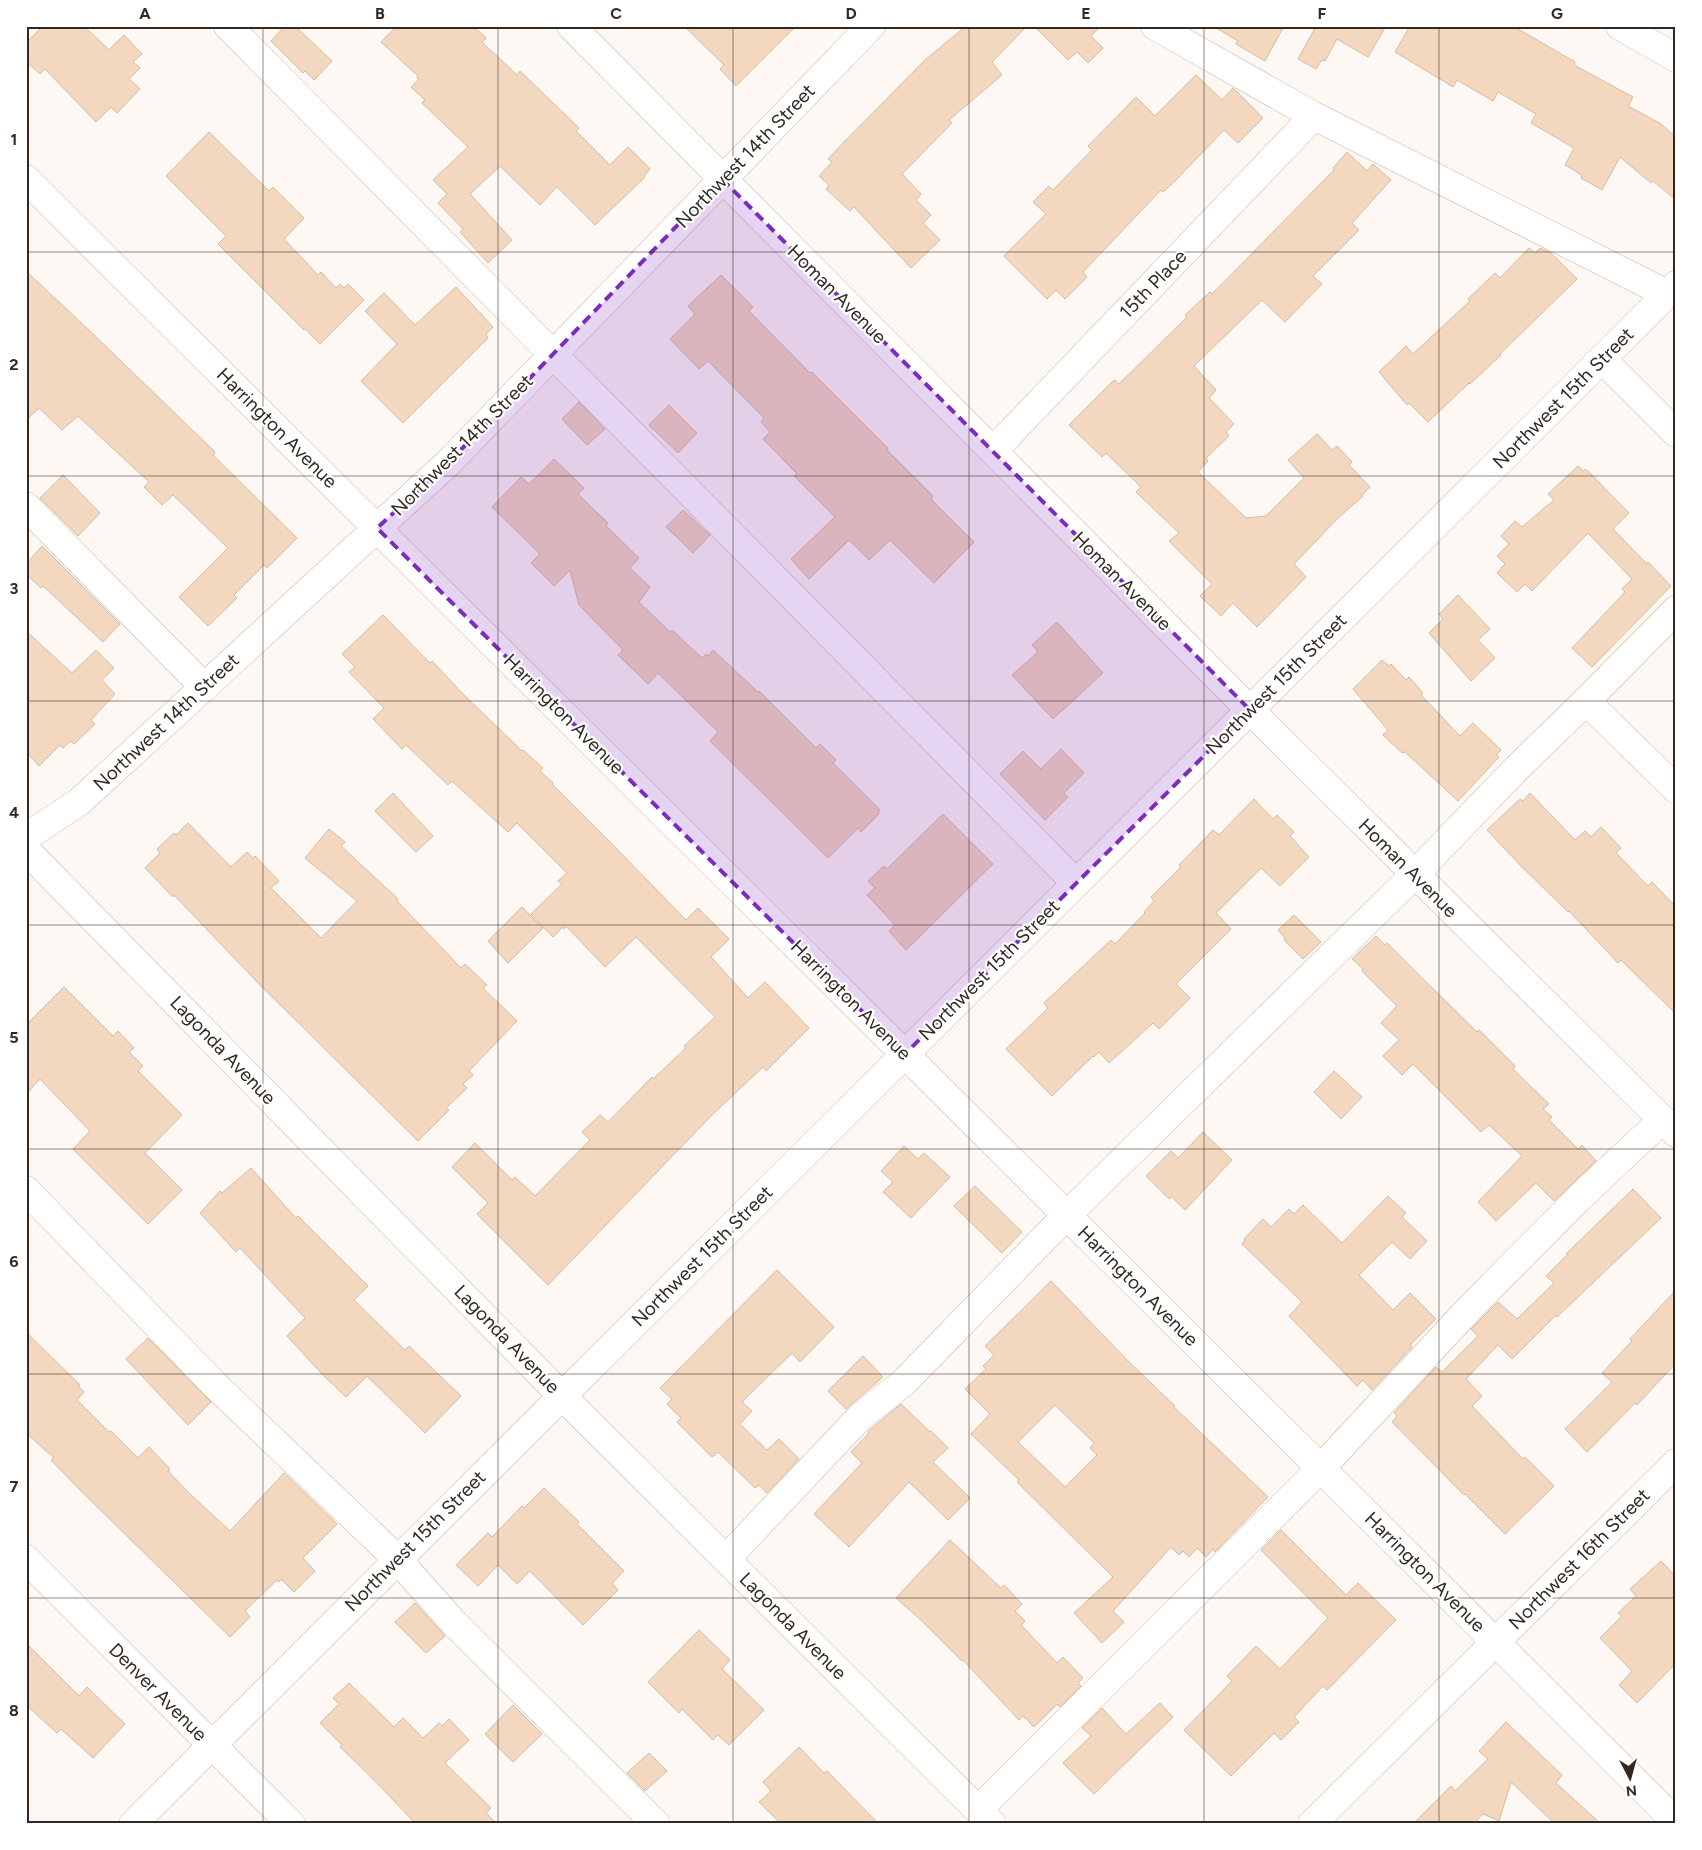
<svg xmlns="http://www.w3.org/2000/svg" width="1702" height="1850" viewBox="0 0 1702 1850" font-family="Figtree,sans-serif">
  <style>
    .building { fill: #f3d7bf; stroke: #d6bba3; fill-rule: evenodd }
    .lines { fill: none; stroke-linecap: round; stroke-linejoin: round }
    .minor-casing { stroke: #d1b59e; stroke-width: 29 }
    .minor { stroke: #fff; stroke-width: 28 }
    .marked { fill: #7b2cbf; fill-opacity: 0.2; stroke: #7b2cbf; stroke-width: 4; stroke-dasharray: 10 6; stroke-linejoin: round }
    .grid { fill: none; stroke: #332920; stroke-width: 1; stroke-opacity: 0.55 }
    .labels { text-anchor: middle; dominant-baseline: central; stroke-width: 4.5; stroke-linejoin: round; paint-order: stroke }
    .street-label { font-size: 19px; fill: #332920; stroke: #fff }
    .neatline { fill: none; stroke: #332920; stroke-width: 2 }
    .grid-label { font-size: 16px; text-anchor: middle; font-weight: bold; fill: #332920 }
  </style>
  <rect width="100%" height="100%" fill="#fef8f4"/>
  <g class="building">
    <path d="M 43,26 L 84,26 L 109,50 L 124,35 L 142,54 L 133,62 L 140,68 L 129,79 L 140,89 L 117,113 L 111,107 L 96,122 L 45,69 L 40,74 L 26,61 L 26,43 Z"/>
    <path d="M 285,26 L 295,26 L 332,61 L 314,80 L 305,71 L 303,73 L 271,41 Z"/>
    <path d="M 397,26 L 473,26 L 486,38 L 482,42 L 517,75 L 520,71 L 552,102 L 579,128 L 576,131 L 610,165 L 628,147 L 650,169 L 644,176 L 645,177 L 595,225 L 557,187 L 540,205 L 500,166 L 470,194 L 512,240 L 488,263 L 460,232 L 463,229 L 438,203 L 447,194 L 433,180 L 468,147 L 422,103 L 425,100 L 411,87 L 419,79 L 417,78 L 418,76 L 381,42 Z"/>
    <path d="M 684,26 L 796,26 L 736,86 L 720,69 L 724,65 Z"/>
    <path d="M 966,26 L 1027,26 L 992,62 L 1002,75 L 949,120 L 952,123 L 902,174 L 921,194 L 916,200 L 931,215 L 923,223 L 940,240 L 911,268 L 854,207 L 850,211 L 826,189 L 829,185 L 819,176 L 832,162 L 828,159 L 845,141 L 925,60 Z"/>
    <path d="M 1034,26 L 1101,26 L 1091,36 L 1103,48 L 1088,63 L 1077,52 L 1068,60 Z"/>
    <path d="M 1213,26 L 1284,26 L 1265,61 L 1236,44 L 1238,41 Z"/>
    <path d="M 1316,26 L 1386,26 L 1368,57 L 1337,39 L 1325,61 L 1322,60 L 1316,69 L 1298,59 Z"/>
    <path d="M 1410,26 L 1513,26 L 1575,62 L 1574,65 L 1633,97 L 1628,106 L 1661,124 L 1676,137 L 1676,200 L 1653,181 L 1651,183 L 1620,157 L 1602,190 L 1581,178 L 1582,175 L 1565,165 L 1574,148 L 1531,123 L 1536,114 L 1498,92 L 1493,101 L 1457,80 L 1453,87 L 1395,52 Z"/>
    <path d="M 1196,75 L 1222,100 L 1233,88 L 1263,118 L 1238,143 L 1224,130 L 1174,182 L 1163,192 L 1161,190 L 1083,272 L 1087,277 L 1065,299 L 1056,290 L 1047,299 L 1004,256 L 1046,214 L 1033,202 L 1049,186 L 1053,190 L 1092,150 L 1088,146 L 1136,97 L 1155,116 Z"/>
    <path d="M 209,132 L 269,191 L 273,187 L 304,218 L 284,239 L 318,275 L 321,272 L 336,288 L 340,284 L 344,288 L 348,284 L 364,300 L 320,344 L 305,329 L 304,330 L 218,244 L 226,236 L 166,176 Z"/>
    <path d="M 1347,152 L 1367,171 L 1373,164 L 1391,180 L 1352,223 L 1359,230 L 1313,276 L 1322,284 L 1285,322 L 1262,300 L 1194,366 L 1216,390 L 1209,398 L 1234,424 L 1226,432 L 1229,436 L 1206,458 L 1208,461 L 1198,472 L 1246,518 L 1266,516 L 1304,478 L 1288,460 L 1317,434 L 1332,450 L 1337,446 L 1352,462 L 1349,465 L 1370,487 L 1362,495 L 1363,496 L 1338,518 L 1294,564 L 1306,577 L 1257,627 L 1233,603 L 1221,616 L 1200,596 L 1212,584 L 1169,541 L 1179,533 L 1136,492 L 1141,487 L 1106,453 L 1102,457 L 1069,425 L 1114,380 L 1119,384 L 1187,317 L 1185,315 L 1210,292 L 1212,294 L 1334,170 L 1333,168 Z"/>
    <path d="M 1529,248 L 1535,253 L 1540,248 L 1551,253 L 1577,279 L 1500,354 L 1501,355 L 1470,384 L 1469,383 L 1428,422 L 1409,403 L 1407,405 L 1379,372 L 1406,346 L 1413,354 L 1470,301 L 1468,299 L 1495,273 L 1500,278 Z"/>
    <path d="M 26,271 L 92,333 L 215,452 L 213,455 L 297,538 L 267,568 L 264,565 L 234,595 L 237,598 L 208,626 L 179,597 L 228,548 L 173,495 L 162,505 L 144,487 L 149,482 L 78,416 L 62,430 L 39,408 L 26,420 Z"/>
    <path d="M 721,275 L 753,307 L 749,311 L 810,373 L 812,372 L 888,448 L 887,450 L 933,496 L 931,499 L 974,542 L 934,583 L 890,540 L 869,560 L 849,540 L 809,579 L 791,559 L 835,517 L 794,476 L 797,474 L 763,439 L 770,432 L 761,422 L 764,418 L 708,361 L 699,369 L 670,339 L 695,314 L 688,306 Z"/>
    <path d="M 456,287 L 493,327 L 486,334 L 488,338 L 403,423 L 361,381 L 397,344 L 365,311 L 384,293 L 415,325 Z"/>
    <path d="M 579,402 L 605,429 L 587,445 L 562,419 Z"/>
    <path d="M 669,405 L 697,433 L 678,453 L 649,425 Z"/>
    <path d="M 554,459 L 584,488 L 578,494 L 608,523 L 606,526 L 639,558 L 630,568 L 650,587 L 639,602 L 670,632 L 672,630 L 702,658 L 706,654 L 708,656 L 713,650 L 758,692 L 759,691 L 816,748 L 820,744 L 836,760 L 833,763 L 880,810 L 878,813 L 879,814 L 861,832 L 858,828 L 828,858 L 710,741 L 718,732 L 658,673 L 648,684 L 618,655 L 623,650 L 579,605 L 570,570 L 554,586 L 531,563 L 540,554 L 492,507 L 521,477 L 529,484 Z"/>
    <path d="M 1578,466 L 1583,471 L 1586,469 L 1629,513 L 1613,529 L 1647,564 L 1648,562 L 1671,586 L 1592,667 L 1572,648 L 1625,592 L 1622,589 L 1632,579 L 1588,533 L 1532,591 L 1525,584 L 1517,592 L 1497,573 L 1505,564 L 1497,556 L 1509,544 L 1501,536 L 1515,521 L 1522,527 L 1554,500 L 1548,494 Z"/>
    <path d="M 63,475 L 100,513 L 78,536 L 40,498 Z"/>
    <path d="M 683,510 L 710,535 L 693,553 L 666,527 Z"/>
    <path d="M 42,546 L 120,624 L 103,642 L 43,586 L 41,588 L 26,574 L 26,564 Z"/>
    <path d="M 1458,595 L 1490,629 L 1478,640 L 1495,658 L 1471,681 L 1429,633 L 1443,619 L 1439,614 Z"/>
    <path d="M 383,615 L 430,663 L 432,661 L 464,695 L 522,751 L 523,750 L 543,768 L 540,771 L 553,783 L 552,784 L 612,844 L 686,920 L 698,908 L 729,939 L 711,957 L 748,998 L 765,982 L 809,1028 L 766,1071 L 763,1067 L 712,1115 L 548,1285 L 477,1214 L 488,1203 L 452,1167 L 475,1143 L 512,1180 L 515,1177 L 535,1196 L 590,1140 L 582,1132 L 600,1115 L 608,1122 L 652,1077 L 653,1079 L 686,1048 L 684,1046 L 715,1017 L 636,937 L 605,967 L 566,926 L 564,929 L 563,927 L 553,937 L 531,914 L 562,884 L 558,881 L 567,873 L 517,823 L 508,832 L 452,781 L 448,785 L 406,745 L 402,749 L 373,719 L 384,708 L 349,672 L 355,667 L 342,654 Z"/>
    <path d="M 1057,622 L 1103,673 L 1053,719 L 1012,675 L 1038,652 L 1032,645 Z"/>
    <path d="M 26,631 L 72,673 L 96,650 L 114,668 L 102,680 L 115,694 L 91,720 L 95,724 L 74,744 L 71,741 L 63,748 L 60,745 L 39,766 L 26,752 Z"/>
    <path d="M 1382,660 L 1389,666 L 1391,664 L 1406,680 L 1409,677 L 1423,693 L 1421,695 L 1460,736 L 1473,723 L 1501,750 L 1496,755 L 1499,757 L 1458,801 L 1405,752 L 1402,753 L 1383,735 L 1388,730 L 1353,689 Z"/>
    <path d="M 1061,749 L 1084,773 L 1064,793 L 1068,797 L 1045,820 L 1000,774 L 1023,751 L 1041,769 Z"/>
    <path d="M 393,793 L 433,836 L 416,852 L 375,811 Z"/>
    <path d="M 1530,793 L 1575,840 L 1585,831 L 1591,837 L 1601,827 L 1621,848 L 1616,853 L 1648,886 L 1652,882 L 1676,907 L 1676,1014 L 1621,960 L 1618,963 L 1569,911 L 1568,912 L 1520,865 L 1487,830 L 1520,799 L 1523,801 Z"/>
    <path d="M 1254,799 L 1273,819 L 1277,815 L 1294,832 L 1290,836 L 1309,857 L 1280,886 L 1261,868 L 1216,913 L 1231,929 L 1176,984 L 1190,998 L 1159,1029 L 1153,1023 L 1109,1063 L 1099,1052 L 1094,1057 L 1093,1056 L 1052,1096 L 1006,1049 L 1048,1008 L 1044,1003 L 1111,940 L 1115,944 L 1145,913 L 1144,912 L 1154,901 L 1151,897 L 1181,867 L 1179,865 L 1213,830 L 1219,835 Z"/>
    <path d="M 943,814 L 993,864 L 906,950 L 889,931 L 895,925 L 867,895 L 875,888 L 868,881 L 884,866 L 887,869 Z"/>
    <path d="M 188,823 L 231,867 L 247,852 L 253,858 L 255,856 L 279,881 L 271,888 L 321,938 L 357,901 L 305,858 L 329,829 L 345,842 L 341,846 L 398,899 L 397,901 L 461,968 L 465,964 L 487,985 L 483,988 L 517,1021 L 469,1071 L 473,1075 L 463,1084 L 467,1088 L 446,1108 L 449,1110 L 418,1141 L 258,983 L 174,895 L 173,897 L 145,868 L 160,853 L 157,849 L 174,833 L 176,835 Z"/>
    <path d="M 522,907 L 543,928 L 508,963 L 488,941 Z"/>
    <path d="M 1294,915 L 1321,942 L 1303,959 L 1284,940 L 1285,938 L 1278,930 Z"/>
    <path d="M 1376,936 L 1385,945 L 1387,943 L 1477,1032 L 1479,1030 L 1515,1066 L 1513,1069 L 1549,1104 L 1543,1109 L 1552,1117 L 1549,1120 L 1578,1149 L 1582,1145 L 1596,1161 L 1554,1201 L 1536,1183 L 1496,1221 L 1478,1202 L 1522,1156 L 1489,1125 L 1481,1132 L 1413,1064 L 1402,1075 L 1383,1056 L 1399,1040 L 1381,1023 L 1397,1006 L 1362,971 L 1363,969 L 1352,959 Z"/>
    <path d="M 64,987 L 113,1036 L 118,1031 L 134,1048 L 129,1052 L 143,1066 L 138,1071 L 182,1115 L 145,1153 L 182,1190 L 148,1224 L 73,1149 L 90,1131 L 40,1079 L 26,1094 L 26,1025 Z"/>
    <path d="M 1334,1071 L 1362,1097 L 1341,1119 L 1314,1092 Z"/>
    <path d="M 1203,1132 L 1232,1160 L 1185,1210 L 1171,1196 L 1169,1199 L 1146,1176 L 1171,1151 L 1178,1158 Z"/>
    <path d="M 904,1146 L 918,1159 L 924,1153 L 950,1177 L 911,1218 L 883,1192 L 893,1182 L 881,1171 Z"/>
    <path d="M 251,1168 L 296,1218 L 298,1216 L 368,1286 L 354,1300 L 405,1350 L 409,1346 L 461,1396 L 425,1433 L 367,1376 L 346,1397 L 323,1375 L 287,1336 L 305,1318 L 240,1248 L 236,1252 L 200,1213 L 220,1191 L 222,1193 Z"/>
    <path d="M 975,1186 L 1022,1232 L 1002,1253 L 954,1206 Z"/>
    <path d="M 1633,1189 L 1661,1218 L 1557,1317 L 1556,1315 L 1512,1359 L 1498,1345 L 1466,1379 L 1482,1396 L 1472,1406 L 1523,1459 L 1525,1457 L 1554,1486 L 1505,1534 L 1465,1494 L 1464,1495 L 1392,1422 L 1397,1416 L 1394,1413 L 1436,1367 L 1442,1372 L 1478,1336 L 1471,1329 L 1498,1302 L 1517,1319 L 1554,1283 L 1546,1276 L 1567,1255 L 1566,1254 Z"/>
    <path d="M 1388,1196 L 1406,1213 L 1402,1217 L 1427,1241 L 1410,1259 L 1392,1242 L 1359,1275 L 1393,1310 L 1410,1293 L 1436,1319 L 1410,1345 L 1412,1347 L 1372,1390 L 1363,1380 L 1357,1386 L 1289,1316 L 1302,1302 L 1242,1244 L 1245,1240 L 1244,1239 L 1263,1219 L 1271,1227 L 1289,1209 L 1294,1214 L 1303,1205 L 1342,1243 Z"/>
    <path d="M 777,1270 L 834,1327 L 800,1362 L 792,1353 L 742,1402 L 752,1411 L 740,1424 L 767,1450 L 779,1439 L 799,1459 L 767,1493 L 759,1485 L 755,1488 L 718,1452 L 712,1457 L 677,1422 L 681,1418 L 667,1404 L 672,1399 L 660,1388 Z"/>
    <path d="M 1051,1281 L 1128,1361 L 1175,1406 L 1174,1407 L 1268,1497 L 1215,1552 L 1213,1549 L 1206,1557 L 1197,1548 L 1189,1557 L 1183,1551 L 1179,1555 L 1171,1547 L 1113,1611 L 1124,1622 L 1102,1643 L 1074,1613 L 1113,1577 L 1017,1482 L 1019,1480 L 971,1434 L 990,1414 L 965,1389 L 986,1369 L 983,1366 L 994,1355 L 985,1346 ZM 1055,1405 L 1094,1443 L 1090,1448 L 1097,1455 L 1065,1487 L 1018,1442 Z"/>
    <path d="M 1676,1290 L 1676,1363 L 1637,1405 L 1635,1403 L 1587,1452 L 1565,1429 L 1612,1382 L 1602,1373 L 1632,1341 L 1630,1339 Z"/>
    <path d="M 26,1332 L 80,1385 L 78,1386 L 84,1392 L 77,1400 L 109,1432 L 111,1431 L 138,1458 L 149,1447 L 170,1469 L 168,1471 L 190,1494 L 230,1531 L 284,1473 L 337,1524 L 303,1558 L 315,1571 L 294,1592 L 281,1579 L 279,1582 L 277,1580 L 245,1611 L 250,1617 L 230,1637 L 79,1489 L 51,1460 L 54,1458 L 26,1433 Z"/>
    <path d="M 148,1338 L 211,1402 L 188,1425 L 126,1359 Z"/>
    <path d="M 863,1356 L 883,1377 L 846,1409 L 828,1391 Z"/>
    <path d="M 901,1404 L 930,1432 L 931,1431 L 948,1448 L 933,1462 L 970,1498 L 948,1520 L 909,1482 L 849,1547 L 814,1514 L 862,1463 L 851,1452 L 869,1433 L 868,1432 L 871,1429 Z"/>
    <path d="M 544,1488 L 579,1522 L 577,1524 L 624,1571 L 612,1583 L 618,1590 L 583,1625 L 530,1571 L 517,1584 L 498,1565 L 478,1586 L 456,1565 L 488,1533 L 492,1537 L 522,1506 L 524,1508 Z"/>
    <path d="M 1281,1530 L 1346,1595 L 1358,1583 L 1396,1620 L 1327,1690 L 1323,1686 L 1294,1717 L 1299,1722 L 1281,1740 L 1274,1733 L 1231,1776 L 1184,1730 L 1232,1681 L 1227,1676 L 1256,1646 L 1280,1669 L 1328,1618 L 1261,1550 Z"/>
    <path d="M 950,1540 L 1001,1588 L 1004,1585 L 1022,1604 L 1015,1611 L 1025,1621 L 1021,1625 L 1057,1663 L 1063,1657 L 1083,1678 L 1078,1683 L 1081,1686 L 1060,1707 L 1057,1704 L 1034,1727 L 1023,1716 L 1019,1720 L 963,1660 L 962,1661 L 923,1622 L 896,1598 Z"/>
    <path d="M 1661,1561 L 1676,1577 L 1676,1663 L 1637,1703 L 1619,1685 L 1632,1671 L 1600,1638 L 1622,1616 L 1618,1613 L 1636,1596 L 1630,1589 Z"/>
    <path d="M 415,1603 L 445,1636 L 426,1653 L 395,1622 Z"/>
    <path d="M 699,1630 L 730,1660 L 722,1669 L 764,1710 L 729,1745 L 718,1735 L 713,1740 L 682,1709 L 679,1713 L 648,1682 Z"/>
    <path d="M 26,1643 L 79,1696 L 87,1687 L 125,1724 L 93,1758 L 61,1729 L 57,1733 L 26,1705 Z"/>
    <path d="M 349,1683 L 394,1727 L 403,1718 L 423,1738 L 439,1723 L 442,1726 L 449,1719 L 469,1740 L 445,1763 L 491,1808 L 486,1813 L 497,1824 L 416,1824 L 374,1780 L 340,1747 L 342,1745 L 320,1723 L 339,1704 L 333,1698 Z"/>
    <path d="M 1160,1703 L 1173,1717 L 1094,1794 L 1063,1763 L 1091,1736 L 1082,1728 L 1102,1708 L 1126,1734 Z"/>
    <path d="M 513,1705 L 542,1734 L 513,1762 L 485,1734 Z"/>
    <path d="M 1506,1722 L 1562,1775 L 1556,1783 L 1601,1824 L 1555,1824 L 1511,1782 L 1499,1821 L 1483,1814 L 1473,1824 L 1413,1824 L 1451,1786 L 1455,1791 L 1488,1759 L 1479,1751 Z"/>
    <path d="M 799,1747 L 824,1773 L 827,1771 L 879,1824 L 781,1824 L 759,1802 L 771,1791 L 763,1782 Z"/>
    <path d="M 649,1753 L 667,1771 L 645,1791 L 627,1773 Z"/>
  </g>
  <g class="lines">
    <g class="minor-casing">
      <g id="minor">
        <path d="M 228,26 L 1076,883"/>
        <path d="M 571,26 L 1250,710 L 1676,1133"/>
        <path d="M 1155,26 L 1314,116 L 1667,294"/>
        <path d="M 1620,26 L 1676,58"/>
        <path d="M 26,179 L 1676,1822"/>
        <path d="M 1602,359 L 1676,433"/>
        <path d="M 993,451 L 1314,116"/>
        <path d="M 26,506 L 204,687"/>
        <path d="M 1586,701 L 1676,610"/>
        <path d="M 26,837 L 79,802 L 448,463 L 871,26"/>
        <path d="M 26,850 L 562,1396 L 992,1824"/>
        <path d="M 26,1190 L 216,1386 L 397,1559 L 455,1624 L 656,1824"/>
        <path d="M 26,1559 L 291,1824"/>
        <path d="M 726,1559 L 860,1417 L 903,1383 L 1067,1215 L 1415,874 L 1516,769 L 1586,701 L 1676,789"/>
        <path d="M 978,1810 L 1321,1468 L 1469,1309 L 1578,1199 L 1662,1120"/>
        <path d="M 133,1824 L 1676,285"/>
        <path d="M 1312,1824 L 1676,1463"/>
      </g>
    </g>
    <use href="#minor" class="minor"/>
  </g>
  <path class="marked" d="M 722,179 L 1250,710 L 905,1054 L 377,528 L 448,463 Z"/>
  <path class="grid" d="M 263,26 L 263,1824M 498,26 L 498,1824M 733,26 L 733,1824M 969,26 L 969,1824M 1204,26 L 1204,1824M 1439,26 L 1439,1824M 26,252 L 1676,252M 26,476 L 1676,476M 26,701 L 1676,701M 26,925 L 1676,925M 26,1149 L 1676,1149M 26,1374 L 1676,1374M 26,1598 L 1676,1598"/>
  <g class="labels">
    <g class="street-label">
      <text transform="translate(745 156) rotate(-46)">Northwest 14th Street</text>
      <text transform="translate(1153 284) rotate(-46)">15th Place</text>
      <text transform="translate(837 294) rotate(45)">Homan Avenue</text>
      <text transform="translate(1563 398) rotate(-45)">Northwest 15th Street</text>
      <text transform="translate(277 428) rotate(45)">Harrington Avenue</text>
      <text transform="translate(462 445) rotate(-45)">Northwest 14th Street</text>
      <text transform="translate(1122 581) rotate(45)">Homan Avenue</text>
      <text transform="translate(1276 684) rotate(-45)">Northwest 15th Street</text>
      <text transform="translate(564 714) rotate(45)">Harrington Avenue</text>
      <text transform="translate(166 722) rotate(-43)">Northwest 14th Street</text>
      <text transform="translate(1408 868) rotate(45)">Homan Avenue</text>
      <text transform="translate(989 970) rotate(-45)">Northwest 15th Street</text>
      <text transform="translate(851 1000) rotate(45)">Harrington Avenue</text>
      <text transform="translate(223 1050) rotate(46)">Lagonda Avenue</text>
      <text transform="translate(702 1256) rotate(-45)">Northwest 15th Street</text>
      <text transform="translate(1138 1286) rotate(45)">Harrington Avenue</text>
      <text transform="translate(507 1339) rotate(46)">Lagonda Avenue</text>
      <text transform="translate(415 1541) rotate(-45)">Northwest 15th Street</text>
      <text transform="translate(1579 1559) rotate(-45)">Northwest 16th Street</text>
      <text transform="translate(1425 1572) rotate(45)">Harrington Avenue</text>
      <text transform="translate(793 1626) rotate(45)">Lagonda Avenue</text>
      <text transform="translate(158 1692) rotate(45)">Denver Avenue</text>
    </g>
  </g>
  <rect width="1702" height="1850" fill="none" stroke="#ffffff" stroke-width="55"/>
  <g transform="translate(1630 1778) rotate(174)" stroke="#ffffff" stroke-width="4" paint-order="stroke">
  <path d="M0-4L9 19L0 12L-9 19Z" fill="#332920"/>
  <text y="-8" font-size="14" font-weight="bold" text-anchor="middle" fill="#332920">N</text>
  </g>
  <rect x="28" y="28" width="1646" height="1794" class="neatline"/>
  <g class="grid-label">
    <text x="145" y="19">A</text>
    <text x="380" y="19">B</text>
    <text x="616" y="19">C</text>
    <text x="851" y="19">D</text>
    <text x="1086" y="19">E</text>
    <text x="1322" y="19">F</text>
    <text x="1557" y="19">G</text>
    <text x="14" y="145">1</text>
    <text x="14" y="370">2</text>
    <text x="14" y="594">3</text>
    <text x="14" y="818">4</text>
    <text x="14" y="1043">5</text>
    <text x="14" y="1267">6</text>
    <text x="14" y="1492">7</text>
    <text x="14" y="1716">8</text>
  </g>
</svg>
